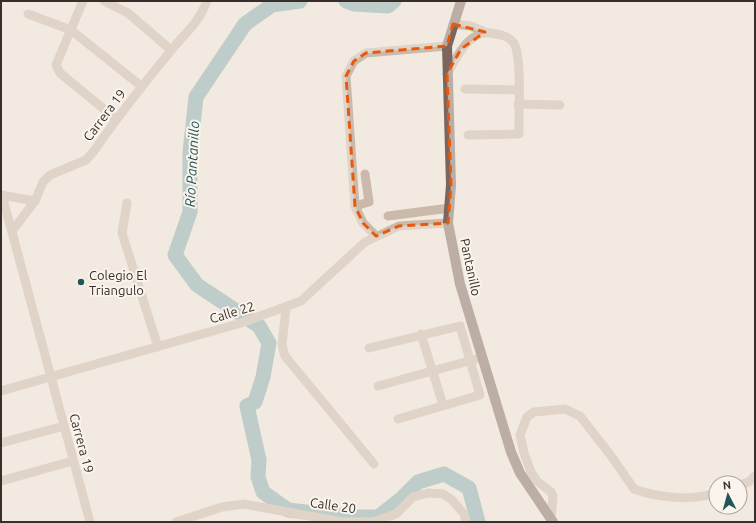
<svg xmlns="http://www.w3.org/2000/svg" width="756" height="523" viewBox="0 0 756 523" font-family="Ubuntu,sans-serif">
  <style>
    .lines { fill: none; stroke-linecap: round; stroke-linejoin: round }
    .river { stroke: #7facaf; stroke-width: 15 }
    .minor { stroke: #cbbaab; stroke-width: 9 }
    .major { stroke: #7a665c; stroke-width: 10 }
    .marked { fill: none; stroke: #e8590c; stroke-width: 3; stroke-dasharray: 8 5; stroke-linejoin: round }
    .poi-dot { fill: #215559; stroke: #faf4ec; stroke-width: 1.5 }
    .labels { text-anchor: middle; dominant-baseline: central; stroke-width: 4; stroke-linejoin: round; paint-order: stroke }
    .street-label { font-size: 13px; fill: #392f2a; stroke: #faf4ec }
    .poi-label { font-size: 13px; fill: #392f2a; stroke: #faf4ec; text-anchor: start }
    .water-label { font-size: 14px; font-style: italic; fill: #215559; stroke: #faf4ec }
  </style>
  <rect width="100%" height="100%" fill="#f2eae0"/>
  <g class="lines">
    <g class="river">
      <path d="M 300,1 L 272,5 L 245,24 L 196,97 L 190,152 L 190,212 L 175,255 L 197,285 L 259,326 L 269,343 L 263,377 L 255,402 L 247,406 L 259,460 L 258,477 L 263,492 L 288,510 L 351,517 L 378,517 L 400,500 L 418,482 L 444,474 L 469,488 L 478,522"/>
      <path d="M 346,1 L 354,4 L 388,6 L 394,1"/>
    </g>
    <g class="minor">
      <path d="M 83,1 L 56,65 L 60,73 L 116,119"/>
      <path d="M 104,1 L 128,13 L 171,50"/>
      <path d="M 28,14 L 71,30 L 141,86"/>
      <path d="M 453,24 L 471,26 L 485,32"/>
      <path d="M 447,74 C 456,59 469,29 491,33 C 500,35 507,35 513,42 C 523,53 518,116 519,134 L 468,135"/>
      <path d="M 465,89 L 518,90"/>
      <path d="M 518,104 L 560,105"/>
      <path d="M 1,195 L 35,201"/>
      <path d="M 2,195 L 90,522"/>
      <path d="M 127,203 L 122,233 L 158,347"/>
      <path d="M 355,206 L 369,202 L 365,174"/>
      <path d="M 388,216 L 450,208"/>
      <path d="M 12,231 L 35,201 L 43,182 L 50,175 L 86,160 L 94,151 C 117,117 143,85 169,53 C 183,35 199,23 207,1"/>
      <path d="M 376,236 L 363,223 L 355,206 L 346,76 L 354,61 L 366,53 L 447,46"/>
      <path d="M 286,308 L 282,345 L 285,356 L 374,464"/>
      <path d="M 421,334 L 443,405"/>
      <path d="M 369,348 L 460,326 L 480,395 L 398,419"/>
      <path d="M 378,386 L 476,359"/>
      <path d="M 1,391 L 241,323 L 301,301 L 365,242 L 399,226 L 448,223"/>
      <path d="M 1,443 L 64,426"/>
      <path d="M 1,481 L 73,461"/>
      <path d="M 740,485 L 749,482 L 755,476"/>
      <path d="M 551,519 L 553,496 L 551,492 L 537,481 L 531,472 L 524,453 L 520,435 L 527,417 L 534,412 L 565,409 L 580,416 L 612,457 L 634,489 C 658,498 691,501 716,493"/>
      <path d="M 176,522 L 222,507 L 244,504 L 342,522 L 373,522 L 396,514 L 413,497 L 428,493 L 443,494 L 452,500 L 464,514 L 466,522"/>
    </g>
    <path class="major" d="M 461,1 L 447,46 L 451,185 L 448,223 L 460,284 L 511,452 L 520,473 L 553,522"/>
  </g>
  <path d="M0 0H756V523H0ZM 453,24 L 485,32 L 461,49 L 447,74 L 451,185 L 448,223 L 399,226 L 376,236 L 363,223 L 355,206 L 346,76 L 354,61 L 366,53 L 447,46 Z" fill="#f2eae0" fill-opacity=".55" fill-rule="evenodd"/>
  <path class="marked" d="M 453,24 L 485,32 L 461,49 L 447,74 L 451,185 L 448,223 L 399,226 L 376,236 L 363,223 L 355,206 L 346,76 L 354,61 L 366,53 L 447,46 Z"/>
  <circle class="poi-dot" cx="81" cy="282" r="4"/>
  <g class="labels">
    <g class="street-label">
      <text transform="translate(104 115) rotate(-53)">Carrera 19</text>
      <text transform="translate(471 267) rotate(78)">Pantanillo</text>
      <text transform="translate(232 312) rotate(-17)">Calle 22</text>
      <text transform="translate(82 443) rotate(75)">Carrera 19</text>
      <text transform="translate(333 505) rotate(8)">Calle 20</text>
    </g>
    <g class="poi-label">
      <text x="89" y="275">Colegio El<tspan x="89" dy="15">Triangulo</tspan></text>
    </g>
    <g class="water-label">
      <text transform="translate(192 164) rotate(-87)">Río Pantanillo</text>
    </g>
  </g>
  <rect width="756" height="523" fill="none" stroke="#392f2a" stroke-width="4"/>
  <g transform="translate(728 495) rotate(354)"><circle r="19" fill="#faf4ec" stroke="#ada59e"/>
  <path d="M0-3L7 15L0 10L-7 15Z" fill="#215559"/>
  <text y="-6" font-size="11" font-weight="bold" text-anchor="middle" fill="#392f2a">N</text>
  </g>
</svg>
